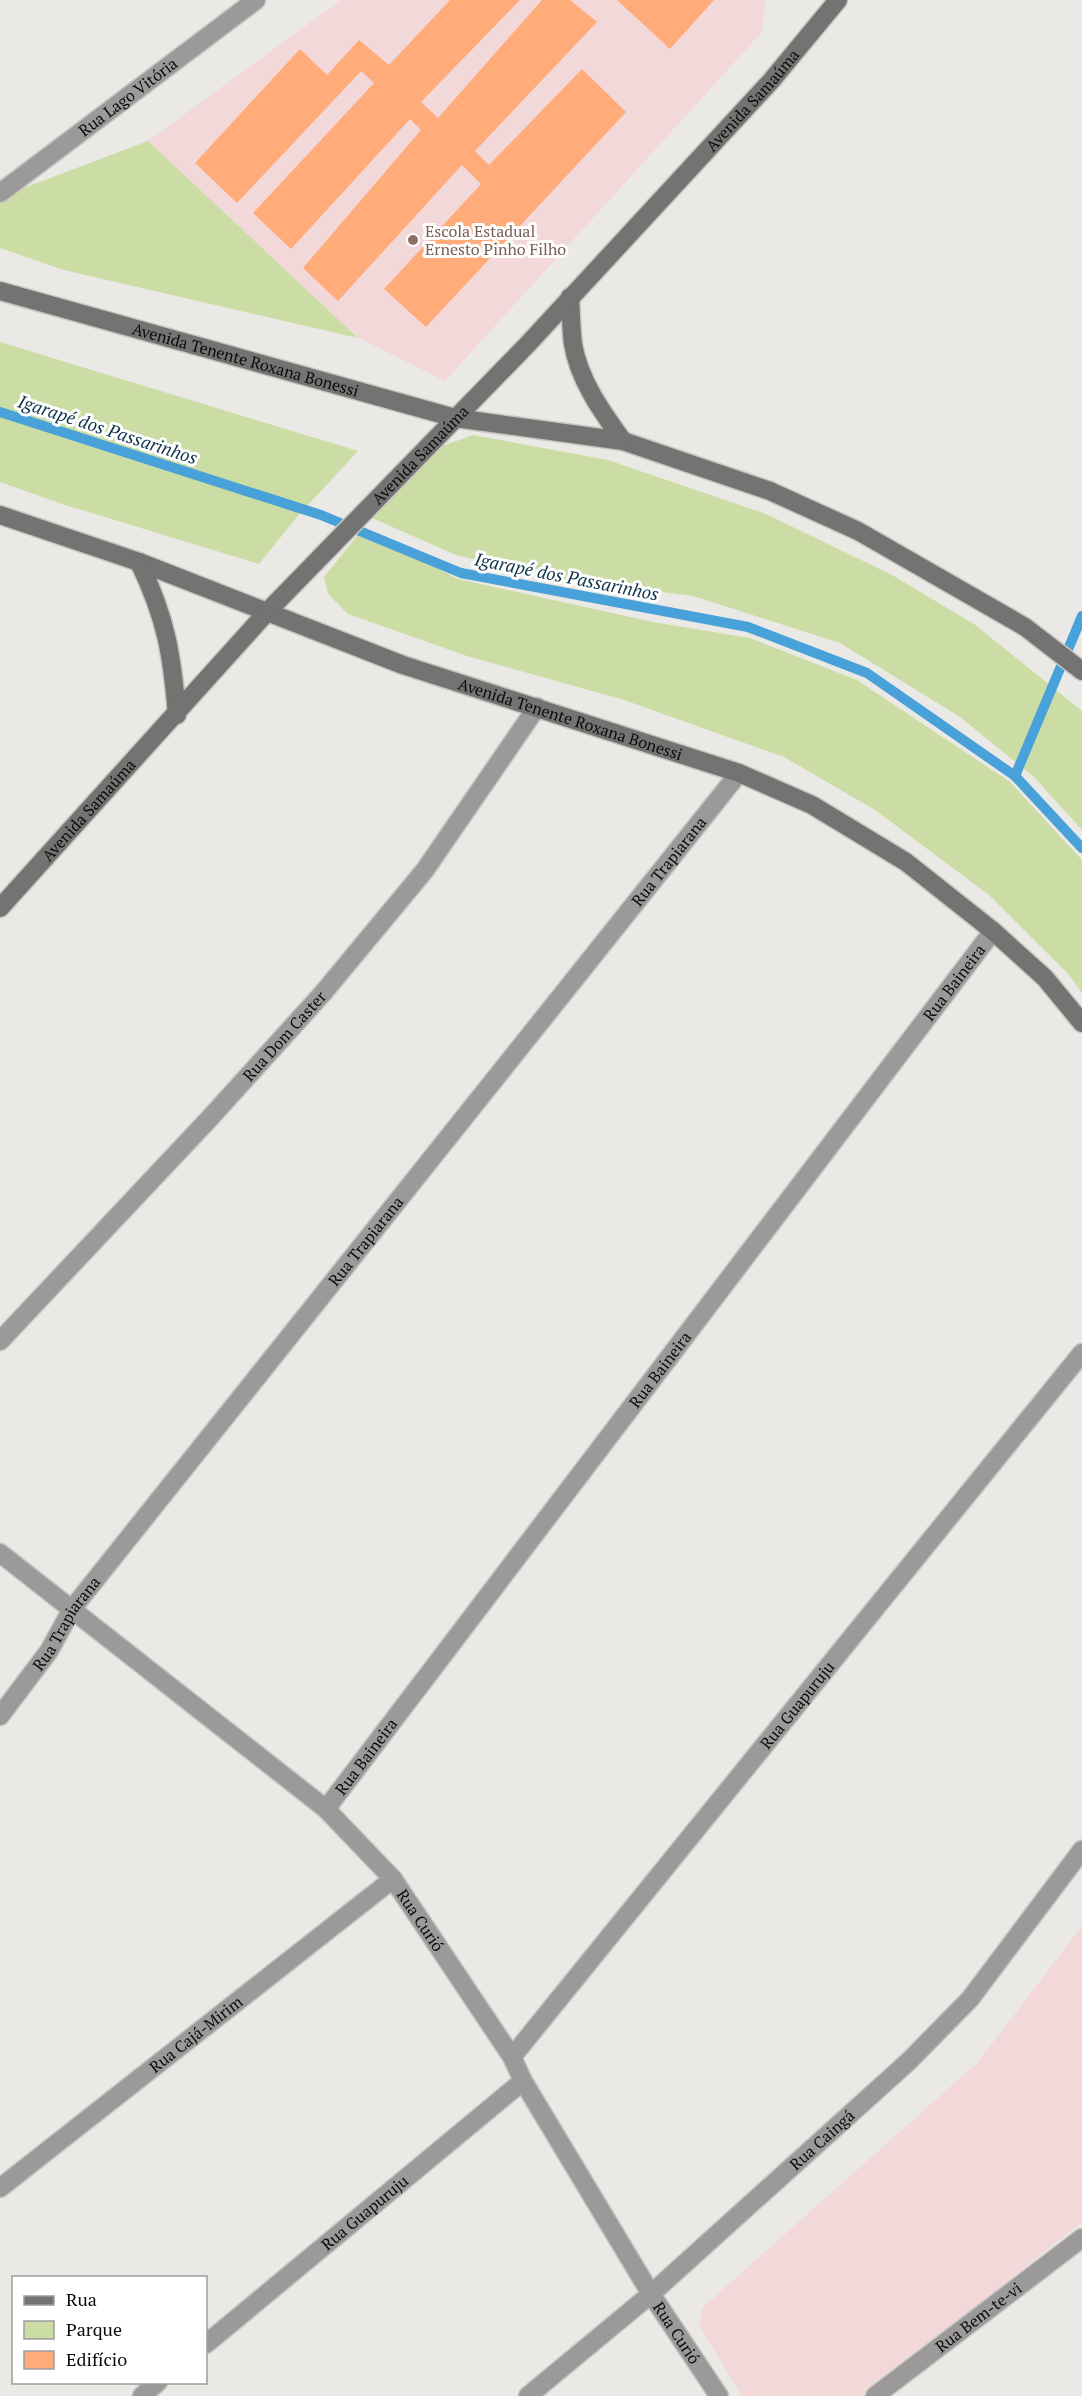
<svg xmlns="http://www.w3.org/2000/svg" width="1082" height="2396" viewBox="0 0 1082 2396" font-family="'PT Serif',serif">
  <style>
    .education { fill: #f3d8d9 }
    .green { fill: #cbdda4 }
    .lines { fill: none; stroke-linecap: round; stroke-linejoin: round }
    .stream { stroke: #49a1d9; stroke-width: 10 }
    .building { fill: #ffab7a }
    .street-casing { stroke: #c7c5c2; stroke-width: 21 }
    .secondary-casing { stroke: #c7c5c2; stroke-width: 21 }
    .street { stroke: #9b9999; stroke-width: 18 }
    .secondary { stroke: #757272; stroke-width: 18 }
    .education-dot { fill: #8d6e63; stroke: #fff; stroke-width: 2 }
    .labels { text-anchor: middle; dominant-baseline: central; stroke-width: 6; stroke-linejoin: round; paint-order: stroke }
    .street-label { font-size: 16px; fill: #0c0b0a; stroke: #fff }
    .education-label { font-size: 16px; fill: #785e54; stroke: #fff; text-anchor: start }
    .water-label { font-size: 18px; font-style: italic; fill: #0e344c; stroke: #fff }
  </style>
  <rect width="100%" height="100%" fill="#ebe9e5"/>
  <g class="education">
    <path d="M 341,0 L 766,0 L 761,33 L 445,381 L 358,338 L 148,141 Z"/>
    <path d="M 1082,1926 L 1082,2222 L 863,2396 L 742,2396 L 699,2326 L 702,2308 L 978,2062 Z"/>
  </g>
  <g class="green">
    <path d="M 148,141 L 358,338 L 64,270 L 0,248 L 0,197 Z"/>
    <path d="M 0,342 L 358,451 L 296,518 L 259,564 L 65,505 L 0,482 Z"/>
    <path d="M 473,435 L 608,460 L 766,514 L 892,575 L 974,624 L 1082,711 L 1082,830 L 1034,777 L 960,717 L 840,643 L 693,596 L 559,579 L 456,555 L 372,518 L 440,447 Z"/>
    <path d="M 362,530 L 458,579 L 653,622 L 750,638 L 857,680 L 1010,782 L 1082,860 L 1082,993 L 1069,975 L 989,895 L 875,810 L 784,757 L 624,700 L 467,656 L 348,614 L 328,594 L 324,577 Z"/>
  </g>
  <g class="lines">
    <g class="stream">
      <path d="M 0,412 L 321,515 L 461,573 L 748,627 L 867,673 L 1015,776 L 1082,848"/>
      <path d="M 1015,776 L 1082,616"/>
    </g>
  </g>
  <g class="building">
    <path d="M 450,0 L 520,0 L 421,102 L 438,118 L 542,0 L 570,0 L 597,22 L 475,151 L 489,165 L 582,69 L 626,112 L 426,327 L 384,289 L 481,184 L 462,165 L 338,301 L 303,268 L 421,130 L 410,119 L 291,249 L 253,213 L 374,83 L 361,71 L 237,203 L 195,163 L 300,49 L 327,75 L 359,40 L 389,65 Z"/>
    <path d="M 617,0 L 714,0 L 670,49 Z"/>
  </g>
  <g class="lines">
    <g class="street-casing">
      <g id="street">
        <path id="s1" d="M 0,193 L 256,0"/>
        <path id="s2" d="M 0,1341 L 209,1119 L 323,993 L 425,870 L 537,707"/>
        <path id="s3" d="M 0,1553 L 326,1809 L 393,1879 L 512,2057 L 523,2081 L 651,2294 L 719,2396"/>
        <path id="s4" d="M 0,1716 L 49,1651 L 72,1609 L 739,773"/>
        <path id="s5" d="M 326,1809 L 993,931"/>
        <path id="s6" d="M 512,2057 L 1082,1353"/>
        <path id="s7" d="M 0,2188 L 393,1879"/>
        <path id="s8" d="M 206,2344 L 523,2081"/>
        <path d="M 142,2396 L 158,2382"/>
        <path id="s9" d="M 528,2396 L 651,2294 L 909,2061 L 970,1999 L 1082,1850"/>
        <path id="s10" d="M 875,2396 L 1082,2238"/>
      </g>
    </g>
    <g class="secondary-casing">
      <g id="secondary">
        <path id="s11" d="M 0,291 L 455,418 L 623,441 L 770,491 L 858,531 L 1025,627 L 1082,671"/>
        <path d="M 570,297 C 571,312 571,329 573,344 C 579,380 602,412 623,441"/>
        <path id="s12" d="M 0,515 L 139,562 L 403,665 L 739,773 L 812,805 L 906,862 L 993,931 L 1045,978 L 1082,1023"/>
        <path d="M 139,562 C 166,618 172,654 177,715"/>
        <path id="s13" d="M 0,908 L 268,611 L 527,345 L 771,81 L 838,0"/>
      </g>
    </g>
    <use href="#street" class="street"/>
    <use href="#secondary" class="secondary"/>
  </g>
  <circle class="education-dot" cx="413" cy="240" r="6"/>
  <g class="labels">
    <g class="street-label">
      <text stroke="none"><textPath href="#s1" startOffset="160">Rua Lago Vitória</textPath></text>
      <text stroke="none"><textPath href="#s13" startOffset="1104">Avenida Samaúma</textPath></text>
      <text stroke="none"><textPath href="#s11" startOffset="255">Avenida Tenente Roxana Bonessi</textPath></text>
      <text stroke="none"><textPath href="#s13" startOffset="618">Avenida Samaúma</textPath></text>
      <text stroke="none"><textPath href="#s12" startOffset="606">Avenida Tenente Roxana Bonessi</textPath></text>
      <text stroke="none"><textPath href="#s13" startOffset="132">Avenida Samaúma</textPath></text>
      <text stroke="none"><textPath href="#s4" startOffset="1086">Rua Trapiarana</textPath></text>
      <text stroke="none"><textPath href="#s5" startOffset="1038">Rua Baineira</textPath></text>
      <text stroke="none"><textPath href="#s2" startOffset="417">Rua Dom Caster</textPath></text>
      <text stroke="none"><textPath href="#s4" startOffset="600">Rua Trapiarana</textPath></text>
      <text stroke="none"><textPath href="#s5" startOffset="552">Rua Baineira</textPath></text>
      <text stroke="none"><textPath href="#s4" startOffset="114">Rua Trapiarana</textPath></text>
      <text stroke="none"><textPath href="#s6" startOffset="453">Rua Guapuruju</textPath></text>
      <text stroke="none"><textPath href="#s5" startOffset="66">Rua Baineira</textPath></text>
      <text stroke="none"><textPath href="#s3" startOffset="561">Rua Curió</textPath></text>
      <text stroke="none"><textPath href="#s7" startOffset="249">Rua Cajá-Mirim</textPath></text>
      <text stroke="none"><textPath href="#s9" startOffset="390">Rua Caingá</textPath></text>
      <text stroke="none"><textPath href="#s8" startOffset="206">Rua Guapuruju</textPath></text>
      <text stroke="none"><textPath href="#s10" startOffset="130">Rua Bem-te-vi</textPath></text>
      <text stroke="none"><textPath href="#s3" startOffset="1047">Rua Curió</textPath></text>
    </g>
    <g class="education-label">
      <text x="425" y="231">Escola Estadual<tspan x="425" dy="18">Ernesto Pinho Filho</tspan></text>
    </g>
    <g class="water-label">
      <text transform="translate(108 429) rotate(18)">Igarapé dos Passarinhos</text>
      <text transform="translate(567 576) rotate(11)">Igarapé dos Passarinhos</text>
    </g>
  </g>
  <rect x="12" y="2276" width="195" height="108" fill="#ffffff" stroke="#9e9d9d" stroke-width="1.5"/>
  <rect x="24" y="2296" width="30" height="9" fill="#757272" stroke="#9e9d9d" stroke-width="1.5"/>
  <text x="66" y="2306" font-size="18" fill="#0c0b0a">Rua</text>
  <rect x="24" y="2321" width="30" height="18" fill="#cbdda4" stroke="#9e9d9d" stroke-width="1.5"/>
  <text x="66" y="2336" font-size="18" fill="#0c0b0a">Parque</text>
  <rect x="24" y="2351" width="30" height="18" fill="#ffab7a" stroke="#9e9d9d" stroke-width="1.5"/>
  <text x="66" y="2366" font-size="18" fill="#0c0b0a">Edifício</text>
</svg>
